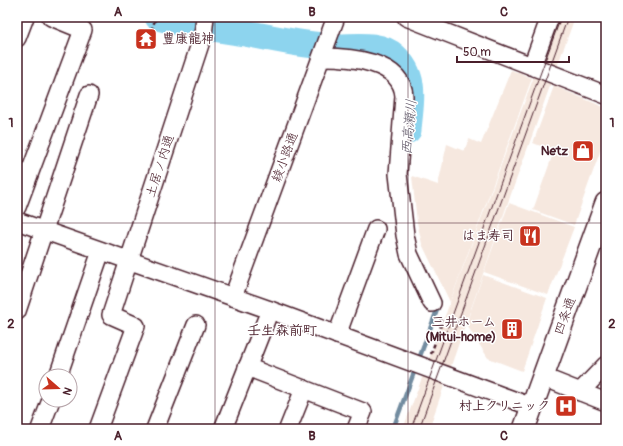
<svg xmlns="http://www.w3.org/2000/svg" width="623" height="446" viewBox="0 0 623 446" font-family="Pangolin,'Klee One',sans-serif">
  <style>
    .built { fill: #f6e8df }
    .lines { fill: none; stroke-linecap: round; stroke-linejoin: round }
    .stream { stroke: #728ca0; stroke-width: 4.5 }
    .river { stroke: #8dd4ee; stroke-width: 27 }
    .minor-casing { stroke: #4a1f2b; stroke-width: 20 }
    .major-casing { stroke: #4a1f2b; stroke-width: 24 }
    .path { stroke: #4a1f2b; stroke-width: 2.5; stroke-dasharray: 4 3; stroke-linecap: butt }
    .minor { stroke: #fff; stroke-width: 17 }
    .major { stroke: #fff; stroke-width: 21 }
    .tram { stroke: #4a1f2b; stroke-width: 1 }
    .grid { fill: none; stroke: #4a1f2b; stroke-width: 1; stroke-opacity: 0.55 }
    .labels { text-anchor: middle; dominant-baseline: central; stroke-width: 3; stroke-linejoin: round; paint-order: stroke }
    .poi-label { font-size: 13px; font-weight: bold; fill: #4a1f2b; stroke: #fff; text-anchor: end }
    .street-label { font-size: 13px; fill: #4a1f2b; stroke: #fff }
    .water-label { font-size: 14px; font-style: italic; fill: #5e5566; stroke: #fff }
    .neighbourhood-label { font-size: 14px; font-weight: bold; fill: #4a1f2b; stroke: #fff }
    .neatline { fill: none; stroke: #4a1f2b; stroke-width: 1.5 }
    .grid-label { font-size: 13px; text-anchor: middle; font-weight: bold; fill: #4a1f2b }
  </style>
  <rect width="100%" height="100%" fill="#fff"/>
  <filter id="ink" filterUnits="userSpaceOnUse"><feTurbulence type="fractalNoise" baseFrequency=".025" numOctaves="2"/><feDisplacementMap in="SourceGraphic" scale="8" xChannelSelector="R" yChannelSelector="G"/><feConvolveMatrix kernelMatrix="1 2 1 2 8 2 1 2 1" color-interpolation-filters="sRGB"/></filter>
  <g filter="url(#ink)">
    <g class="built">
      <path d="M 556,17 L 575,17 L 506,208 L 429,429 L 403,429 Z"/>
      <path d="M 511,70 L 532,78 L 450,302 L 422,244 L 417,222 L 412,176 L 438,185 L 447,144 L 464,151 L 469,139 L 481,144 Z"/>
      <path d="M 554,86 L 606,108 L 606,135 L 574,225 L 533,210 L 554,151 L 533,143 Z"/>
      <path d="M 509,203 L 574,227 L 548,295 L 484,272 Z"/>
      <path d="M 483,275 L 547,298 L 522,371 L 488,358 L 466,324 Z"/>
    </g>
    <g class="lines">
      <path class="stream" d="M 393,429 L 440,302"/>
      <path class="river" d="M 158,17 C 187,25 216,28 245,33 C 276,39 307,46 339,47 C 356,47 380,43 394,56 C 418,78 410,102 408,130"/>
      <g class="minor-casing">
        <g id="minor">
          <path d="M 406,17 L 606,95"/>
          <path d="M 17,38 L 25,17"/>
          <path d="M 322,57 C 350,57 402,61 404,96 L 398,174 L 405,235 L 409,254 L 432,303"/>
          <path d="M 532,66 L 550,17"/>
          <path d="M 17,207 L 83,30 L 51,17"/>
          <path d="M 17,221 L 270,310 L 532,407"/>
          <path d="M 233,297 L 336,17"/>
          <path d="M 17,311 L 89,95"/>
          <path d="M 337,335 L 376,229"/>
          <path d="M 247,367 L 363,412 L 356,429"/>
          <path d="M 58,376 L 101,251"/>
          <path d="M 543,377 L 606,402"/>
          <path d="M 580,392 L 606,365"/>
          <path d="M 40,429 L 51,400"/>
          <path d="M 98,429 L 136,326 L 111,315 L 203,35 L 205,17"/>
          <path d="M 155,429 L 196,325"/>
          <path d="M 223,429 L 270,310"/>
          <path d="M 288,429 L 304,389"/>
        </g>
      </g>
      <g class="major-casing">
        <path id="major" d="M 524,429 L 606,203"/>
      </g>
      <g class="path">
        <path d="M 149,37 L 156,17"/>
        <path d="M 431,354 L 442,322 L 439,316"/>
      </g>
      <use href="#minor" class="minor"/>
      <use href="#major" class="major"/>
      <g class="tram">
        <path d="M 411,429 L 561,17"/>
        <path d="M 419,429 L 568,17"/>
      </g>
    </g>
  </g>
  <path class="grid" d="M 215,17 L 215,429M 408,17 L 408,429M 17,223 L 606,223"/>
  <defs>
    <g id="temple-square" transform="scale(1.15)"><rect x="-9" y="-9" width="18" height="18" rx="4" fill="#c8321e" stroke="#fff"/><path d="M0-6L5-2H3V0L6.5 2.5H4V6H1.5V3h-3V6H-4V2.5H-6.5L-3 0V-2H-5Z" fill="#fff"/></g>
    <g id="shop-square" transform="scale(1.15)"><rect x="-9" y="-9" width="18" height="18" rx="4" fill="#c8321e" stroke="#fff"/><path d="M-5-2.5h2.3a2.7 3.5 0 0 1 5.4 0H5L5.5 6h-11ZM-1.5-2.5h3a1.5 2.3 0 0 0-3 0Z" fill="#fff"/></g>
    <g id="restaurant-square" transform="scale(1.15)"><rect x="-9" y="-9" width="18" height="18" rx="4" fill="#c8321e" stroke="#fff"/><path d="M-5-6h1v4h1v-4h1v4h1v-4h1v5L-1.5 .5V6h-2V.5L-5-1ZM5-6V6H3V1.5H1.5Q1.5-4 5-6Z" fill="#fff"/></g>
    <g id="building-square" transform="scale(1.15)"><rect x="-9" y="-9" width="18" height="18" rx="4" fill="#c8321e" stroke="#fff"/><path d="M-4-6H4V6H1V3H-1V6H-4ZM-2.5-4.3h1.7v1.8h-1.7ZM.8-4.3h1.7v1.8H.8ZM-2.5-1h1.7V.8h-1.7ZM.8-1h1.7V.8H.8Z" fill="#fff"/></g>
    <g id="hospital-square" transform="scale(1.15)"><rect x="-9" y="-9" width="18" height="18" rx="4" fill="#c8321e" stroke="#fff"/><path d="M-5-5h3v3.5h4V-5h3V5h-3V1.5h-4V5h-3Z" fill="#fff"/></g>
  </defs>
  <g fill-rule="evenodd">
    <use href="#temple-square" x="146" y="39"/>
    <use href="#shop-square" x="583" y="151"/>
    <use href="#restaurant-square" x="530" y="236"/>
    <use href="#building-square" x="512" y="329"/>
    <use href="#hospital-square" x="566" y="406"/>
  </g>
  <g class="labels">
    <g class="poi-label">
      <text x="162" y="39" text-anchor="start">豊康龍神</text>
      <text x="568" y="151">Netz</text>
      <text x="514" y="236">はま寿司</text>
      <text x="496" y="322">三井ホーム<tspan x="496" dy="15">(Mitui-home)</tspan></text>
      <text x="550" y="406">村上クリニック</text>
    </g>
    <g class="street-label">
      <text transform="translate(285 157) rotate(-70)">綾小路通</text>
      <text transform="translate(160 166) rotate(-72)">土居ノ内通</text>
      <text transform="translate(565 316) rotate(-70)">四条通</text>
    </g>
    <g class="water-label">
      <text transform="translate(409 127) rotate(-85)">西高瀬川</text>
    </g>
    <g class="neighbourhood-label">
      <text x="282" y="330">壬生森前町</text>
    </g>
  </g>
  <rect width="623" height="446" fill="none" stroke="#fff" stroke-width="44"/>
  <g transform="translate(58 388) rotate(110)"><circle r="19" fill="#ffffff" stroke="#b7a5aa"/>
  <path d="M0-3L7 15L0 10L-7 15Z" fill="#c8321e"/>
  <text y="-6" font-size="11" font-weight="bold" text-anchor="middle" fill="#4a1f2b">N</text>
  </g>
  <path d="M457 56v6h112v-6" fill="none" stroke="#4a1f2b" stroke-width="2"/>
  <text x="463" y="56" font-size="12" fill="#4a1f2b" stroke="#ffffff" stroke-width="3" paint-order="stroke">50 m</text>
  <rect x="22" y="22" width="579" height="402" class="neatline"/>
  <g class="grid-label">
    <text x="118" y="16">A</text>
    <text x="312" y="16">B</text>
    <text x="504" y="16">C</text>
    <text x="11" y="127">1</text>
    <text x="612" y="127">1</text>
    <text x="11" y="328">2</text>
    <text x="612" y="328">2</text>
    <text x="118" y="440">A</text>
    <text x="312" y="440">B</text>
    <text x="504" y="440">C</text>
  </g>
</svg>
